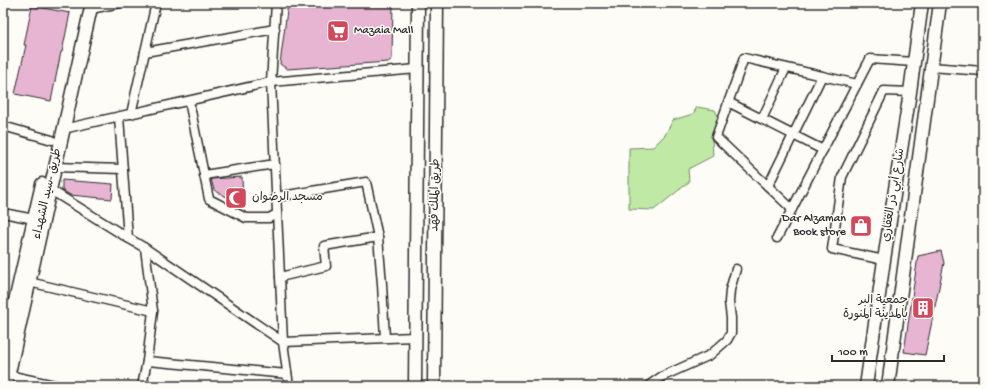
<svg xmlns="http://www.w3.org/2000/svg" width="986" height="389" viewBox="0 0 986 389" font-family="'Gochi Hand','Playpen Sans Arabic',sans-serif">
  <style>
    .green { fill: #bfe9a5; stroke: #758a68 }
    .building { fill: #e7b5d2; stroke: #2b2b2b }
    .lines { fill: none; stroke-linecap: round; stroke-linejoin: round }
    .minor-casing { stroke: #2b2b2b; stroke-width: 11 }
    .primary-casing { stroke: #2b2b2b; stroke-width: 15 }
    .minor { stroke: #fdfcf7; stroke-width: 8 }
    .primary { stroke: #fdfcf7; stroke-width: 12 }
    .labels { text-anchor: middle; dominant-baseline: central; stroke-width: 3; stroke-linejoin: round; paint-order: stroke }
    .poi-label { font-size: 12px; fill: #2b2b2b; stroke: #fdfcf7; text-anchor: start }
    .street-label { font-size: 12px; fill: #2b2b2b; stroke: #fdfcf7 }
  </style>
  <rect width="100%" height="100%" fill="#fdfcf7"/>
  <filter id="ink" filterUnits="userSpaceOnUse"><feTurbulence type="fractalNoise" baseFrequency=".025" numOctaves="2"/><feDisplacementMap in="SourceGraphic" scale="8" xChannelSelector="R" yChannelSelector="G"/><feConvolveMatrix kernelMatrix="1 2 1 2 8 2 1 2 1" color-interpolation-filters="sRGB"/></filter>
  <g filter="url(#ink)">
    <path class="green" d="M 697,107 L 715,110 L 719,118 L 712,138 L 713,156 L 688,169 L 689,182 L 654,210 L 629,209 L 629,148 L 653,147 L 665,135 L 673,120 L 693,114 Z"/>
    <g class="building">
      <path d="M 288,3 L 393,3 L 392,59 L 388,62 L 287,69 L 280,64 Z"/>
      <path d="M 32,6 L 70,13 L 62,52 L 61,52 L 51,101 L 15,94 L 26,45 L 24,45 Z"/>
      <path d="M 242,177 L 243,206 L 214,190 L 211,179 Z"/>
      <path d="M 62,180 L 113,184 L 112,199 L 70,195 L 62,190 Z"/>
      <path d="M 941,251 L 944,263 L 925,355 L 904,352 L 918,256 Z"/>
    </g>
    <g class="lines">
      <g class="minor-casing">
        <g id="minor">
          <path d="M 91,9 L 120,3"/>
          <path d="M 145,52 L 275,29"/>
          <path d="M 931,67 L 983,71"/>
          <path d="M 189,101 L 209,199 L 246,218 L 269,218 L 277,214"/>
          <path d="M 728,102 L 823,150"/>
          <path d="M 131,114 L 156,3"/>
          <path d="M 119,117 L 128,238 L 145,248 L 283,342 L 271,82 L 276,3"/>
          <path d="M 762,119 L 786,68"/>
          <path d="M 3,126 L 52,140"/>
          <path d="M 63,129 L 271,82 L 417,69"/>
          <path d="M 54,167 L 123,169"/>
          <path d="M 204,175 L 275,164"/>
          <path d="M 768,186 L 822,76"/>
          <path d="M 49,189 L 128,238"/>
          <path d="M 276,197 L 366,182 L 378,237 L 382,284 L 385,338"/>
          <path d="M 792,209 L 716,137 L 744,58 L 857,84"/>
          <path d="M 3,213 L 34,219"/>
          <path d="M 777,238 L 870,59 L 914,62"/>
          <path d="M 884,260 L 832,249 L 842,177 L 884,91 L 910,92"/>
          <path d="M 280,277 L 326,266 L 324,246 L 378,237"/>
          <path d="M 29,282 L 153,311"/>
          <path d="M 147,361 L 287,374"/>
          <path d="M 8,375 L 59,386"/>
          <path d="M 142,386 L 147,361 L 153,311 L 145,248"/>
          <path d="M 289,386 L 283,342 L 415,337"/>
          <path d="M 648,386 L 661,377 L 710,355 L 727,340 L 731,333 L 731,318 L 729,302 L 730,290 L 736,269"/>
        </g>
      </g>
      <g class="primary-casing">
        <g id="primary">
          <path d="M 3,353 L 42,184"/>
          <path d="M 6,386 L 92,3"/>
          <path d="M 415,386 L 418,3"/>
          <path d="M 434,386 L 437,3"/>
          <path d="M 866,386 L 884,260 L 910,92 L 922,3"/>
          <path d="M 888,386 L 940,3"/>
        </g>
      </g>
      <use href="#minor" class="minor"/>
      <use href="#primary" class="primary"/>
    </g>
  </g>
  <defs>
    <g id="supermarket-square" transform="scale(1.15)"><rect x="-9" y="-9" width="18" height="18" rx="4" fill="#d1495b" stroke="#fdfcf7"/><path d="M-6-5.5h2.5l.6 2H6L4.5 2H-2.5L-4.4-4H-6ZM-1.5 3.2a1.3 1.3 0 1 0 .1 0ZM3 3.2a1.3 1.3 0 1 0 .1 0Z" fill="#fff"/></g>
    <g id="mosque-square" transform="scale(1.15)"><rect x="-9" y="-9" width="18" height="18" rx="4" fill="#d1495b" stroke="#fdfcf7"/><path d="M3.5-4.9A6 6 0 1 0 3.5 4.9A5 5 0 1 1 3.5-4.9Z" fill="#fff"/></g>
    <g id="shop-square" transform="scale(1.15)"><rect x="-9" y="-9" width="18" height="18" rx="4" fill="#d1495b" stroke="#fdfcf7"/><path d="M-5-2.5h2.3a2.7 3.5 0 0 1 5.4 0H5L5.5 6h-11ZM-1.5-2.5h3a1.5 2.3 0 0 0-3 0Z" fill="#fff"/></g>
    <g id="building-square" transform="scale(1.15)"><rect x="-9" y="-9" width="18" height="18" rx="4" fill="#d1495b" stroke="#fdfcf7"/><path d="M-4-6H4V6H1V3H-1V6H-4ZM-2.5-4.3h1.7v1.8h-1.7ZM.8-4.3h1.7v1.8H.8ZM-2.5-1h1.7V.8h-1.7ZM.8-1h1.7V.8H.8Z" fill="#fff"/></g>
  </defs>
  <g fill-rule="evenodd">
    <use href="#supermarket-square" x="338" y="31"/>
    <use href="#mosque-square" x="236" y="198"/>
    <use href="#shop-square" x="861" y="226"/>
    <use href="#building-square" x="923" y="308"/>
  </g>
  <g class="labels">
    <g class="poi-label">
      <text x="354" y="31">Mazaia Mall</text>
      <text x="252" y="198">مسجد الرضوان</text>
      <text x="846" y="219" text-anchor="end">Dar Alzaman<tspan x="846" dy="14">Book store</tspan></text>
      <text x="908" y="301" text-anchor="end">جمعية البر<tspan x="908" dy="14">بالمدينة المنورة</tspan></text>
    </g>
    <g class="street-label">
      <text transform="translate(48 194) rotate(-77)">طريق -سيد الشهداء</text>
      <text transform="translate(436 195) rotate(-89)">طريق الملك فهد</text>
      <text transform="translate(894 195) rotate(-81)">شارع أبي ذر الغفاري</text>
    </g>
  </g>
  <rect width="986" height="389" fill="none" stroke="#fdfcf7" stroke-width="16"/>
  <rect x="8" y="8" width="970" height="373" fill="none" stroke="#2b2b2b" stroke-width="1.5" filter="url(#ink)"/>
  <path d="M832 355v6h112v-6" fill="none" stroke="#2b2b2b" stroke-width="2"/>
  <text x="838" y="355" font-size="12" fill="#2b2b2b" stroke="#fdfcf7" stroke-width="3" paint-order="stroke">100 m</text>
</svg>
